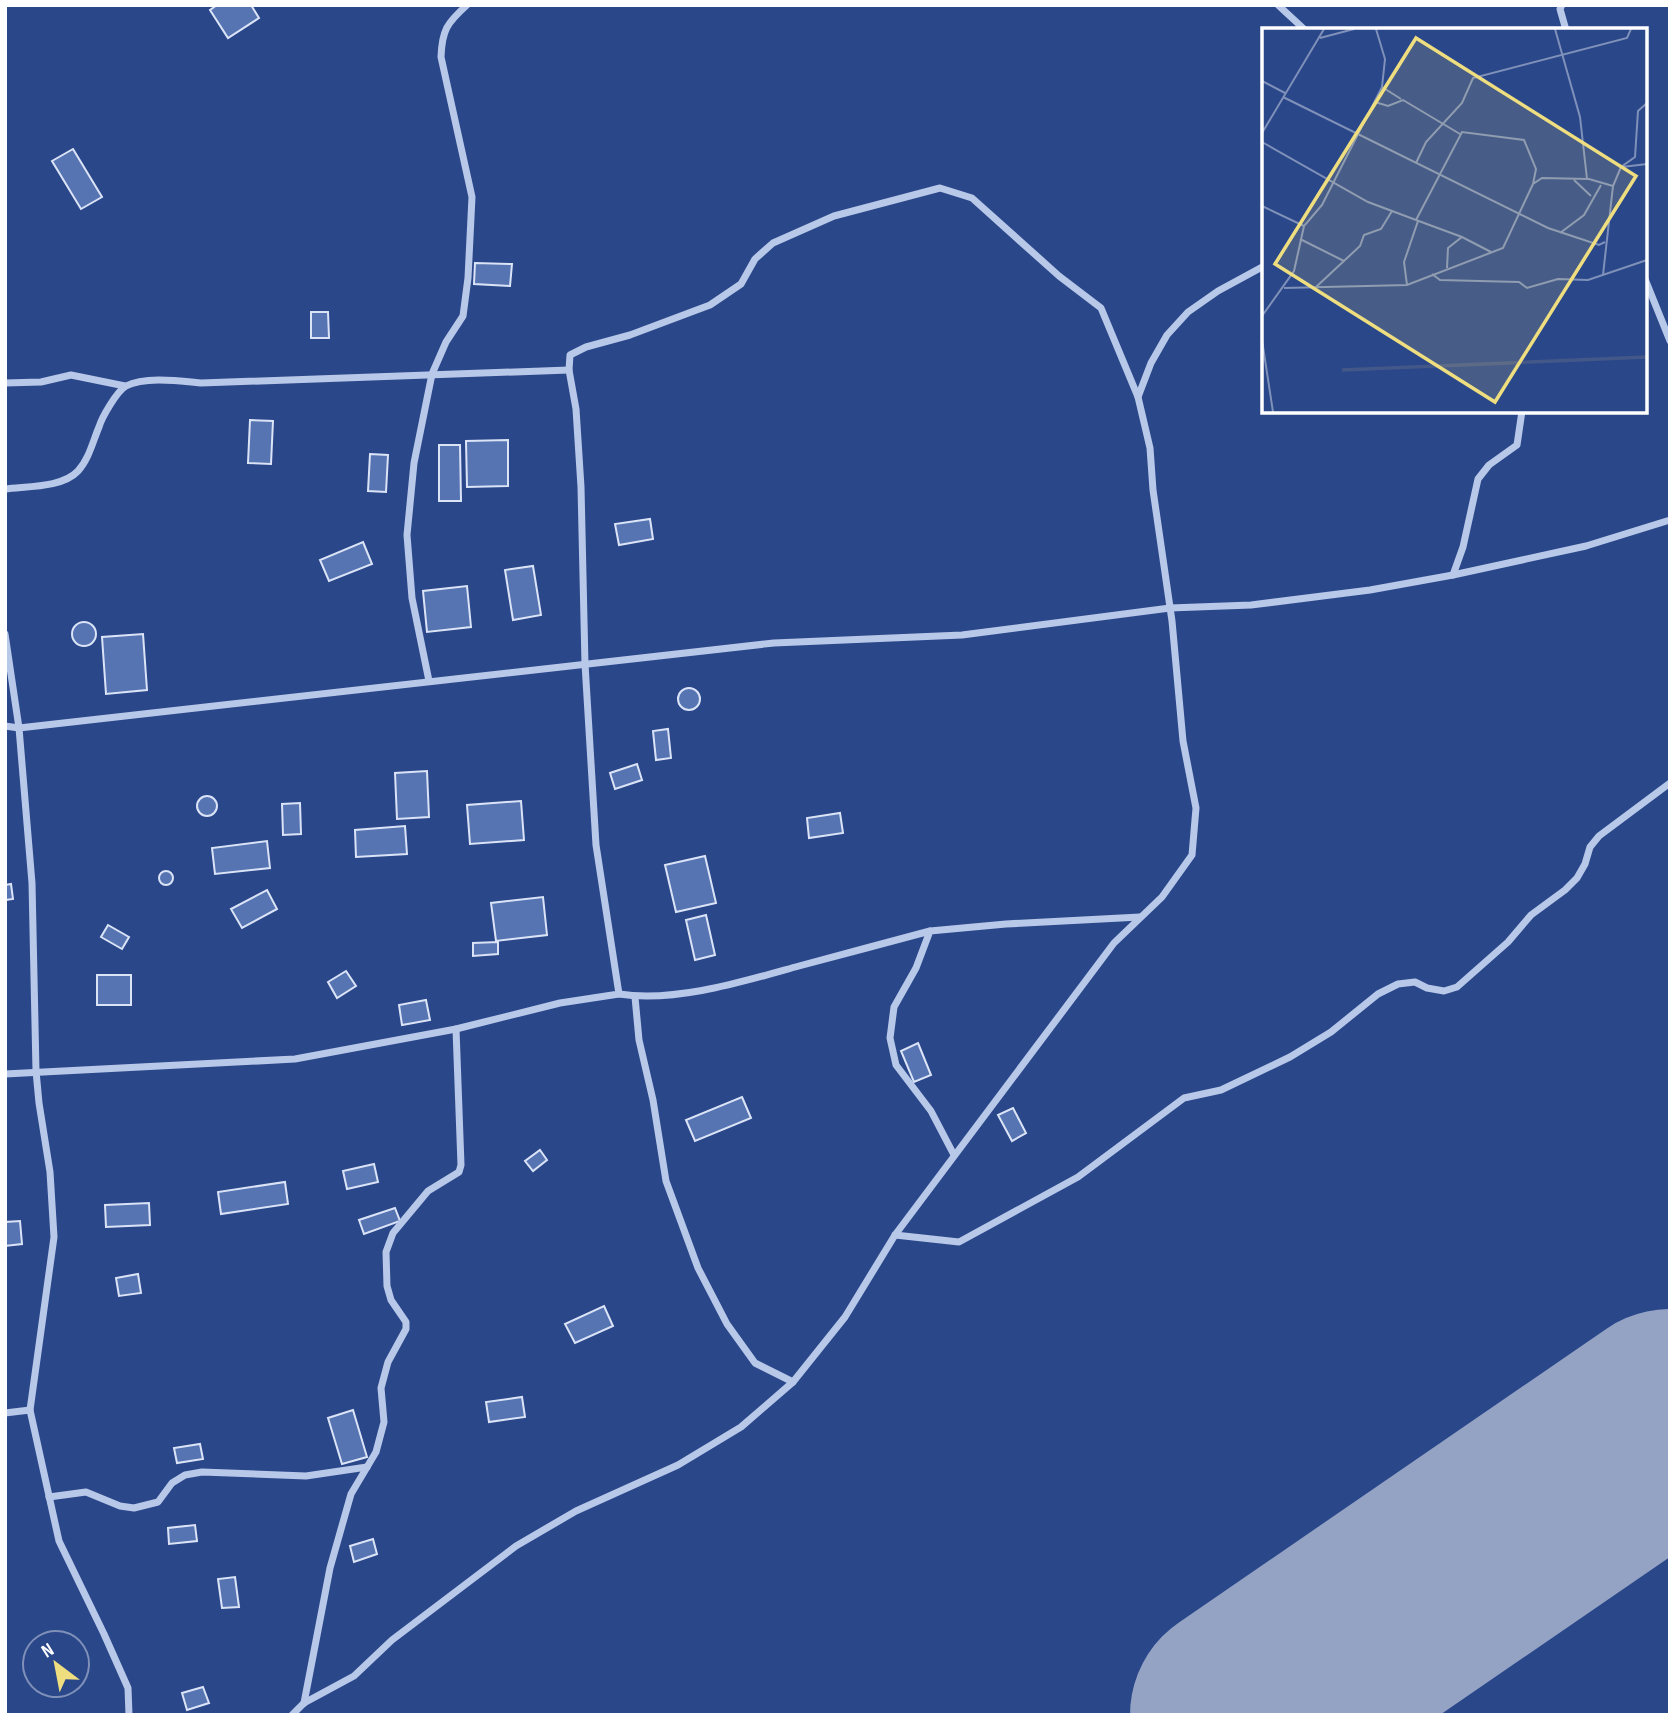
<svg xmlns="http://www.w3.org/2000/svg" width="1675" height="1720" viewBox="0 0 1675 1720" font-family="'Sofia Sans Condensed',sans-serif">
  <style>
    .lines { fill: none; stroke-linecap: round; stroke-linejoin: round }
    .runway { stroke: #94a3c4; stroke-width: 224 }
    .building { fill: #5674b2; stroke: #dbe4f7; stroke-width: 2 }
    .street { stroke: #b8c8e9; stroke-width: 7 }
    .inset-river { fill: none; stroke: #435888; stroke-width: 3.5 }
    .inset-road { fill: none; stroke: #7f91b9; stroke-width: 2 }
    .view { fill: #efde7f; fill-opacity: 0.15; stroke: #efde7f; stroke-width: 3.5 }
    .inset-edge { fill: none; stroke: #fff; stroke-width: 3.5 }
  </style>
  <rect width="100%" height="100%" fill="#2a478a"/>
  <g class="lines">
    <path class="runway" d="M 1242,1715 L 1670,1421"/>
  </g>
  <g class="building">
    <path d="M 217,5 L 251,5 L 259,18 L 228,38 L 210,10 Z"/>
    <path d="M 73,149 L 102,197 L 81,209 L 52,161 Z"/>
    <path d="M 475,263 L 512,264 L 510,286 L 474,284 Z"/>
    <path d="M 311,312 L 328,312 L 329,338 L 311,338 Z"/>
    <path d="M 250,420 L 273,421 L 271,464 L 248,463 Z"/>
    <path d="M 508,440 L 508,486 L 467,487 L 466,441 Z"/>
    <path d="M 439,445 L 460,445 L 461,501 L 439,501 Z"/>
    <path d="M 370,454 L 388,455 L 386,492 L 368,491 Z"/>
    <path d="M 650,519 L 653,539 L 619,545 L 615,524 Z"/>
    <path d="M 363,542 L 372,564 L 329,581 L 320,560 Z"/>
    <path d="M 533,566 L 541,615 L 513,620 L 505,570 Z"/>
    <path d="M 467,586 L 471,627 L 427,632 L 423,591 Z"/>
    <circle cx="84" cy="634" r="12"/>
    <path d="M 143,634 L 147,690 L 106,694 L 102,637 Z"/>
    <circle cx="689" cy="699" r="11"/>
    <path d="M 668,729 L 671,758 L 656,760 L 653,731 Z"/>
    <path d="M 637,764 L 642,780 L 615,789 L 610,773 Z"/>
    <path d="M 427,771 L 429,817 L 397,819 L 395,773 Z"/>
    <circle cx="207" cy="806" r="10"/>
    <path d="M 521,801 L 524,840 L 470,844 L 467,805 Z"/>
    <path d="M 300,803 L 301,834 L 283,835 L 282,804 Z"/>
    <path d="M 840,813 L 843,833 L 809,838 L 807,818 Z"/>
    <path d="M 405,826 L 407,854 L 356,857 L 355,830 Z"/>
    <path d="M 267,841 L 270,868 L 215,874 L 212,848 Z"/>
    <path d="M 705,856 L 716,903 L 676,912 L 665,865 Z"/>
    <circle cx="166" cy="878" r="7"/>
    <path d="M 11,884 L 13,899 L 5,900 L 5,885 Z"/>
    <path d="M 267,890 L 277,909 L 242,928 L 231,909 Z"/>
    <path d="M 543,897 L 547,935 L 496,941 L 491,903 Z"/>
    <path d="M 706,915 L 715,955 L 695,960 L 686,920 Z"/>
    <path d="M 108,925 L 129,937 L 122,949 L 101,937 Z"/>
    <path d="M 498,942 L 498,954 L 473,956 L 473,943 Z"/>
    <path d="M 346,971 L 356,986 L 337,998 L 328,982 Z"/>
    <rect x="97" y="975" width="34" height="30"/>
    <path d="M 426,1000 L 430,1020 L 402,1025 L 399,1005 Z"/>
    <path d="M 918,1043 L 931,1075 L 914,1082 L 901,1051 Z"/>
    <path d="M 742,1097 L 751,1118 L 695,1141 L 686,1120 Z"/>
    <path d="M 1013,1108 L 1026,1133 L 1012,1141 L 998,1115 Z"/>
    <path d="M 540,1150 L 547,1160 L 533,1171 L 525,1161 Z"/>
    <path d="M 374,1164 L 378,1182 L 347,1189 L 343,1171 Z"/>
    <path d="M 285,1182 L 288,1204 L 221,1214 L 218,1192 Z"/>
    <path d="M 149,1203 L 150,1225 L 106,1227 L 105,1205 Z"/>
    <path d="M 395,1208 L 400,1221 L 364,1234 L 359,1220 Z"/>
    <path d="M 20,1221 L 22,1244 L 5,1246 L 5,1222 Z"/>
    <path d="M 138,1274 L 141,1293 L 119,1296 L 116,1278 Z"/>
    <path d="M 604,1306 L 613,1326 L 575,1343 L 565,1324 Z"/>
    <path d="M 522,1397 L 525,1417 L 489,1422 L 486,1402 Z"/>
    <path d="M 353,1410 L 367,1457 L 342,1464 L 328,1418 Z"/>
    <path d="M 200,1444 L 203,1459 L 177,1463 L 174,1448 Z"/>
    <path d="M 195,1525 L 197,1541 L 169,1544 L 168,1528 Z"/>
    <path d="M 373,1539 L 377,1554 L 354,1562 L 350,1546 Z"/>
    <path d="M 235,1577 L 239,1607 L 222,1608 L 218,1579 Z"/>
    <path d="M 203,1687 L 209,1703 L 187,1710 L 182,1693 Z"/>
  </g>
  <g class="lines">
    <g class="street">
      <path d="M 1278,5 L 1305,30"/>
      <path d="M 1562,5 L 1560,9 L 1566,30"/>
      <path d="M 1645,279 L 1670,341"/>
      <path d="M 5,383 L 41,382 L 71,375 L 125,386"/>
      <path d="M 5,489 C 27,486 62,488 78,471 C 89,459 93,441 99,427 C 102,417 117,391 126,386 C 145,376 180,381 201,383 L 569,370"/>
      <path d="M 1453,575 L 1463,547 L 1478,479 L 1489,465 L 1517,445 L 1522,411"/>
      <path d="M 5,634 L 19,728 L 32,883 L 36,1071 L 39,1103 L 50,1172 L 54,1237 L 30,1410 L 59,1541 L 104,1634 L 128,1688 L 129,1715"/>
      <path d="M 429,681 L 412,598 L 407,535 L 414,463 L 432,374 L 446,342 L 463,316 L 468,278 L 472,197 L 441,57 C 442,30 447,23 467,5"/>
      <path d="M 5,726 L 19,728 L 774,643 L 962,635 L 1170,608 L 1251,605 L 1370,590 L 1453,575 L 1586,546 L 1670,520"/>
      <path d="M 619,994 C 675,1003 745,981 799,966 C 843,954 886,943 930,931"/>
      <path d="M 635,997 L 639,1040 L 653,1100 L 666,1181 L 698,1268 L 727,1324 L 755,1363 L 793,1382"/>
      <path d="M 5,1074 L 295,1059 L 456,1029 L 560,1003 L 619,994 L 596,845 L 585,664 L 581,487 L 576,409 L 569,370 L 570,355 L 586,347 L 630,335 L 710,305 L 741,284 L 755,259 L 773,243 L 834,216 L 940,188 L 972,198 L 1059,276 L 1101,308 L 1138,397"/>
      <path d="M 954,1155 L 931,1111 L 896,1065 L 890,1038 L 894,1007 L 916,968 L 930,931 L 1006,924 L 1140,917"/>
      <path d="M 895,1235 L 959,1242 L 1078,1177 L 1184,1098 L 1221,1090 L 1290,1057 L 1331,1032 L 1378,994 L 1398,984 L 1415,982 L 1427,988 L 1444,991 L 1457,987 L 1508,942 L 1531,915 L 1565,890 L 1577,878 L 1585,864 L 1590,847 L 1599,836 L 1670,783"/>
      <path d="M 5,1413 L 30,1410"/>
      <path d="M 49,1497 L 86,1492 L 120,1506 L 134,1508 L 158,1502 L 172,1483 L 185,1475 L 202,1472 L 306,1476 L 367,1467"/>
      <path d="M 304,1703 L 330,1568 L 351,1494 L 376,1452 L 384,1422 L 381,1388 L 388,1362 L 406,1329 L 406,1322 L 391,1300 L 387,1286 L 386,1252 L 393,1233 L 428,1191 L 459,1172 L 461,1165 L 456,1029"/>
      <path d="M 292,1715 L 304,1703 L 354,1676 L 392,1640 L 516,1546 L 576,1511 L 678,1465 L 741,1427 L 793,1382 L 845,1317 L 895,1235 L 1114,943 L 1162,897 L 1192,855 L 1196,808 L 1183,741 L 1172,621 L 1153,490 L 1150,448 L 1138,397 L 1151,363 L 1167,335 L 1188,312 L 1218,291 L 1264,266"/>
    </g>
  </g>
  <g transform="translate(1262 28)">
    <rect width="385" height="385" fill="#2a478a"/>
    <path class="inset-river" d="M 80,342 L 385,329"/>
    <path class="inset-road" d="M 293,1 L 318,89 L 325,151M 58,10 L 92,1M 0,53 L 23,65M 120,59 L 139,71M 21,69 L 286,200 L 337,217 L 343,214M 113,74 L 126,78 L 141,72 L 198,106M 0,105 L 62,1M 0,114 L 106,174 L 154,192 L 200,104 L 262,112 L 274,141 L 271,156M 154,135 L 164,114 L 200,75 L 211,50 L 365,10 L 369,1M 360,139 L 385,136M 312,152 L 329,168M 0,178 L 42,198M 154,192 L 200,209M 298,205 L 322,187 L 339,157M 38,211 L 82,233M 185,240 L 186,220 L 200,209 L 229,224M 170,246 L 178,252 L 257,254 L 265,260 L 296,251 L 326,252 L 385,232M 341,247 L 351,158 L 359,139 L 373,129 L 376,83 L 385,75M 145,257 L 142,234 L 156,193M 54,259 L 98,218 L 102,207 L 119,201 L 130,183M 22,260 L 145,257 L 241,220 L 271,156 L 280,150 L 327,151 L 351,158M 0,288 L 32,243 L 42,198 L 60,177 L 120,59 L 123,31 L 114,1M 0,312 L 11,384"/>
    <path class="view" d="M 154,10 L 374,148 L 233,374 L 13,236 Z"/>
    <rect width="385" height="385" class="inset-edge"/>
  </g>
  <rect width="1675" height="1720" fill="none" stroke="#ffffff" stroke-width="14"/>
  <g transform="translate(56 1664) rotate(328)"><circle r="33" fill="#2a478a" stroke="#7f91b9" stroke-width="2"/>
  <path d="M0-5L12 26L0 18L-12 26Z" fill="#efde7f"/>
  <text y="-10" font-size="19" font-weight="bold" text-anchor="middle" fill="#ffffff">N</text>
  </g>
</svg>
